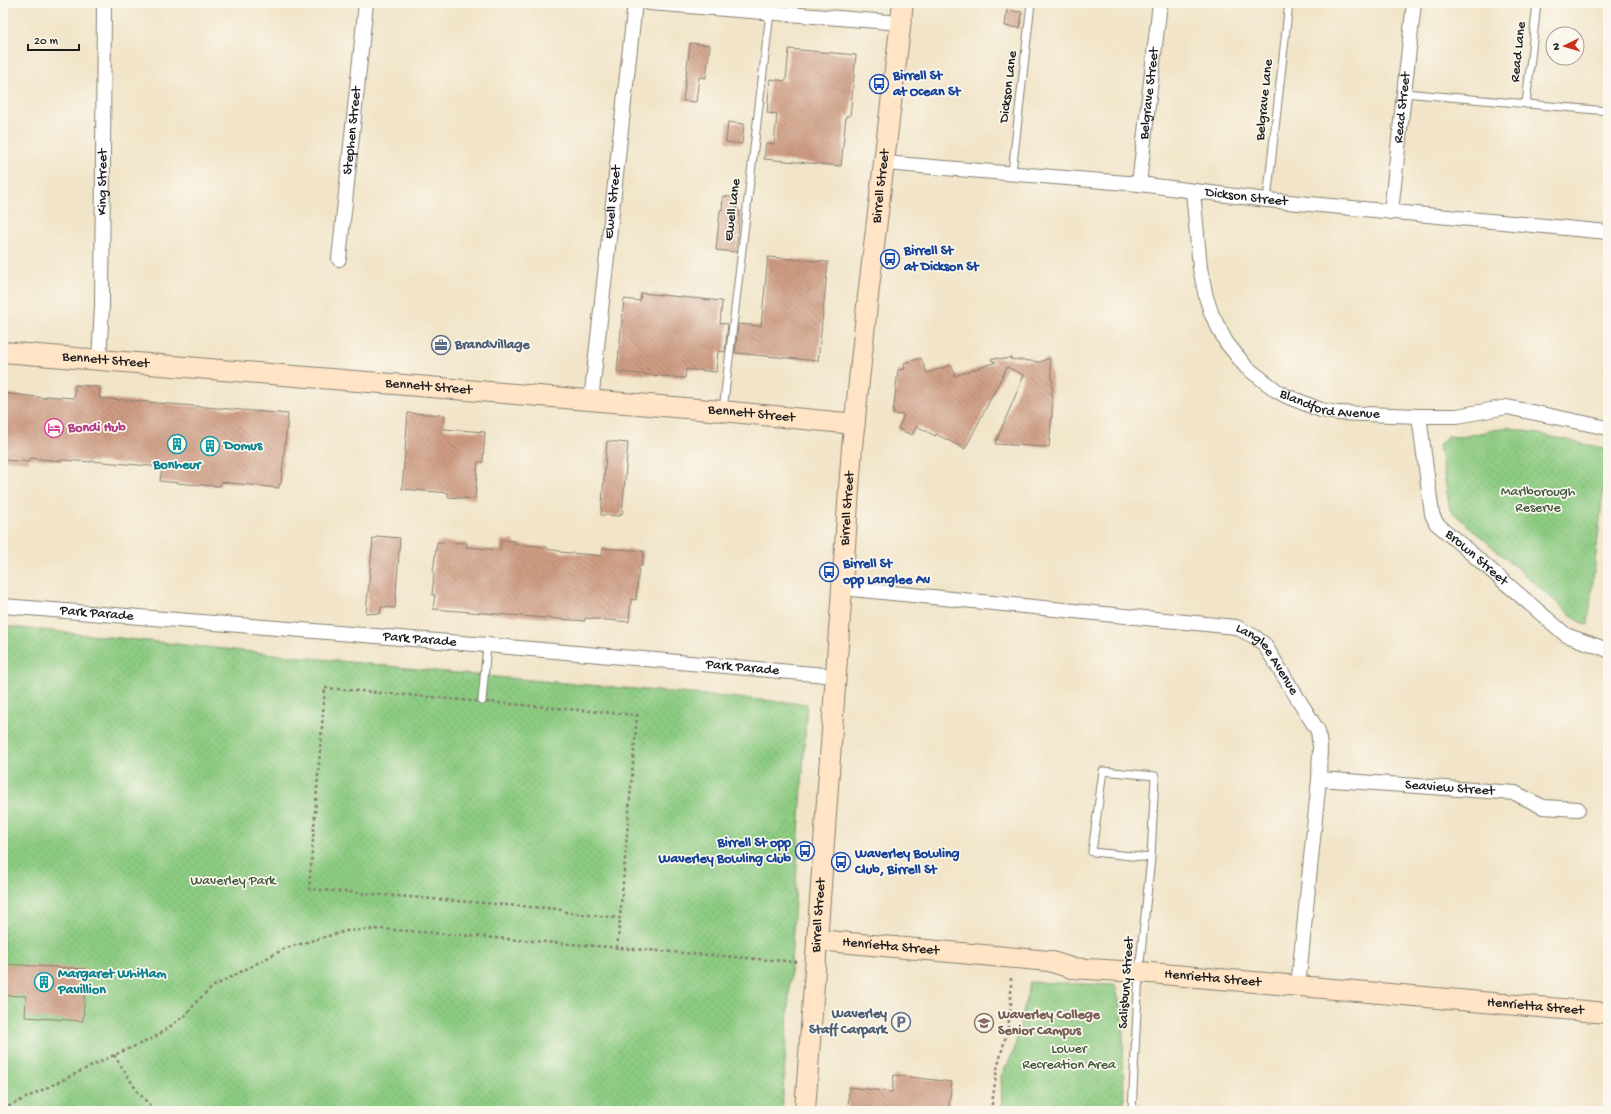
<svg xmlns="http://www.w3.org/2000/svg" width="1611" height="1114" viewBox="0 0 1611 1114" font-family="'Gochi Hand',sans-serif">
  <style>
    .park { fill: url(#park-dots); stroke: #54744e }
    .building { fill: url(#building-back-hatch) }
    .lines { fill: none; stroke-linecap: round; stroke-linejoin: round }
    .lane-casing { stroke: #868072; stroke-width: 9 }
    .street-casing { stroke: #868072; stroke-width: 16 }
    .secondary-casing { stroke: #868072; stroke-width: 22 }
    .path { stroke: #868072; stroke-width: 2.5; stroke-dasharray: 3 3; stroke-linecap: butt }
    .lane { stroke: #fff; stroke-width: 7 }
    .street { stroke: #fff; stroke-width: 14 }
    .secondary { stroke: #ffe4c6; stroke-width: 20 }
    .labels { text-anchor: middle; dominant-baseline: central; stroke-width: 3.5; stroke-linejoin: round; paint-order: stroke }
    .street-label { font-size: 14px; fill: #1c1c1c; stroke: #fbf7ec }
    .transit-label { font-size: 14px; font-weight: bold; fill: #164399; stroke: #fbf7ec; text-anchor: start }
    .service-label { font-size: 14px; font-weight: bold; fill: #4e5e75; stroke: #fbf7ec; text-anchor: start }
    .hotel-label { font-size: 14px; font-weight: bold; fill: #b23c85; stroke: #fbf7ec; text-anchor: start }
    .culture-label { font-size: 14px; font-weight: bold; fill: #0d838f; stroke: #fbf7ec; text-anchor: start }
    .park-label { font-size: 14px; fill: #43593f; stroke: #fbf7ec }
    .education-label { font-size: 14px; font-weight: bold; fill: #785e54; stroke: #fbf7ec; text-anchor: start }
  </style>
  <defs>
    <pattern id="park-dots" width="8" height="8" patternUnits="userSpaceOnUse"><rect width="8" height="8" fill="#8ccb81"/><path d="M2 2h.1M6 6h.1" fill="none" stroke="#78ae6f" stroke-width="1.8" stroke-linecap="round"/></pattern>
    <pattern id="building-back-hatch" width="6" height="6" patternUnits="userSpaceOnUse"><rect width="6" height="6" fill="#cf9c83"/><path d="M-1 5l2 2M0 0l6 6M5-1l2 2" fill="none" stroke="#a77e6a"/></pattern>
  </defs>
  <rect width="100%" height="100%" fill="#fbf7ec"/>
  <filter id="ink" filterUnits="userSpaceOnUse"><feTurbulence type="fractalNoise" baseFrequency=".025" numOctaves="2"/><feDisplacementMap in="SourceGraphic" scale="8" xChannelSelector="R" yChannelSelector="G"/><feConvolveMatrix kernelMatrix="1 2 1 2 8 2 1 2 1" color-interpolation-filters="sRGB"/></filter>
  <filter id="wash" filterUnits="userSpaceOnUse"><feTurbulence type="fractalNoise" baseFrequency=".012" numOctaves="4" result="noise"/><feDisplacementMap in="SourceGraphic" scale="16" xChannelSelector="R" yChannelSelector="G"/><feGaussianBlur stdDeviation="0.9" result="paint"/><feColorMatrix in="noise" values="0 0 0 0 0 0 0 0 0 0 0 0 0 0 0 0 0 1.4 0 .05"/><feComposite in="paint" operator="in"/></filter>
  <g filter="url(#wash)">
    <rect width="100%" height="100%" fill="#f1e4c8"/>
    <g class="park">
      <path d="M 1507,427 L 1608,449 L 1588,625 L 1578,621 L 1450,510 L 1439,445 L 1447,436 L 1462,437 Z"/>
      <path d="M 3,626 L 485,676 L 807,704 L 782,1111 L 684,1111 L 652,1108 L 651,1111 L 3,1111 Z"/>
      <path d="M 1030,982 L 1115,985 L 1123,1013 L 1124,1111 L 1002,1111 L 1001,1076 L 1014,1051 Z"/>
    </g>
    <g id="blocks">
      <g class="building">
        <path d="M 1007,10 L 1022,12 L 1020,28 L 1005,26 Z"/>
        <path d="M 690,43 L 710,45 L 706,78 L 699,77 L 696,102 L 683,101 Z"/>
        <path d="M 789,49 L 856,55 L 850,116 L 846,116 L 841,166 L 764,159 L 766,143 L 774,144 L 777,114 L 767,113 L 770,79 L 786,81 Z"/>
        <path d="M 728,122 L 744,124 L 742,144 L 726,142 Z"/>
        <path d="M 723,196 L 738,198 L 736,211 L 740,211 L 736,252 L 716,250 L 720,210 L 722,210 Z"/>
        <path d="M 768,257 L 828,262 L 818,361 L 735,353 L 738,324 L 761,326 Z"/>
        <path d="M 641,293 L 722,301 L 720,323 L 728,324 L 725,352 L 718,351 L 716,372 L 686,369 L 685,378 L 617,372 L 624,299 L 640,301 Z"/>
        <path d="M 1012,357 L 1010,359 L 1040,362 L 1049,358 L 1052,377 L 1052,413 L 1049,447 L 995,444 L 1024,375 L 1007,367 L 965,449 L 936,434 L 935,436 L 917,426 L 912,435 L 898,429 L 904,415 L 893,414 L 898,370 L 905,369 L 904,363 L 921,358 L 927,373 L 952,365 L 955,376 L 996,362 L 991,360 L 992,358 L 1005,359 Z"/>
        <path d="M 75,385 L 100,387 L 99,398 L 288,414 L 281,484 L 279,484 L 279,488 L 221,482 L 220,486 L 187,484 L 160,481 L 162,467 L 91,461 L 91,462 L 62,460 L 62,461 L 29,458 L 29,462 L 3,460 L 3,393 L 46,398 L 46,396 L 74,398 Z"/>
        <path d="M 408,413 L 445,415 L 444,429 L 485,432 L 483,462 L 478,462 L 475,499 L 448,497 L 449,493 L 402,489 Z"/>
        <path d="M 607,441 L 628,443 L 622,514 L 620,514 L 620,516 L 601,515 Z"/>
        <path d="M 377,536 L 400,538 L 395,608 L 381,607 L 380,614 L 366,613 L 373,538 L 377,538 Z"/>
        <path d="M 501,540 L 515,541 L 514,544 L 547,547 L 547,549 L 560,551 L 560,552 L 602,556 L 603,548 L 644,551 L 642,566 L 639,566 L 636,600 L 631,599 L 629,622 L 585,618 L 585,621 L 433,609 L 435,595 L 432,595 L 434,573 L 433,572 L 437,542 L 467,543 L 466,547 L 500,550 Z"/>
        <path d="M 3,964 L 86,969 L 83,1021 L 25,1017 L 26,996 L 3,995 Z"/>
        <path d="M 894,1075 L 952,1082 L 948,1111 L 848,1111 L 849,1087 L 892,1092 Z"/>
      </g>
    </g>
  </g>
  <g filter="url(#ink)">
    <use href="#blocks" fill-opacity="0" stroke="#868072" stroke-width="1"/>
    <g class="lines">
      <g class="lane-casing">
        <g id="lane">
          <path d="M 1404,93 L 1608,111"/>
          <path d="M 1526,104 L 1537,3"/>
          <path d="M 1012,173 L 1031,3"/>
          <path d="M 1267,200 L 1289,3"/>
          <path d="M 723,410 L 770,13"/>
          <path d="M 482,701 L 487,645"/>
          <path d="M 1132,1111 L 1139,972 L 1151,858 L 1155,776 L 1103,771 L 1092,852 L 1151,858"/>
        </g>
      </g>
      <g class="street-casing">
        <g id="street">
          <path d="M 650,3 L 901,23"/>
          <path id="s1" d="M 885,163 L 1139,184 L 1267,200 L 1608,232"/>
          <path id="s2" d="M 1139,184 L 1160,3"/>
          <path id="s3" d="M 1193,191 L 1200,268 L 1206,297 L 1212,315 L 1226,342 L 1246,367 L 1277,391 L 1286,396 L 1321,410 L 1337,413 L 1419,416 L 1457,416 L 1507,407 L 1608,428"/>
          <path id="s4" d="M 1391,212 L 1414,3"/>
          <path id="s5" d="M 339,259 L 366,3"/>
          <path id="s6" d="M 99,360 L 102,306 L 104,3"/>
          <path id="s7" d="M 591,401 L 635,3"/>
          <path id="s8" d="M 1419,416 L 1432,514 L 1436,523 L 1566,635 L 1608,650"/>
          <path id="s9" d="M 842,588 L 1236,627 L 1255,637 L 1264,644 L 1318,731 L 1320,747 L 1319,779 L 1298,987"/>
          <path id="s10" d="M 3,606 L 487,645 L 836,676"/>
          <path id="s11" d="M 1319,779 L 1515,793 L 1543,807 L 1578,809"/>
        </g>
      </g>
      <g class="secondary-casing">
        <g id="secondary">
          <path id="s12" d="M 3,352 L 722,411 L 855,424"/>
          <path id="s13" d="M 817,940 L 1049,961 L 1071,968 L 1139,972 L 1608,1013"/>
          <path id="s14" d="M 805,1111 L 852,447 L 868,296 L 903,3"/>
        </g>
      </g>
      <g class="path">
        <path d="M 325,688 L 637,715 L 620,918 L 569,913 L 558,909 L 309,889 Z"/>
        <path d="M 617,948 L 620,918"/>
        <path d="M 114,1055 L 137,1091 L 155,1111"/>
        <path d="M 3,1109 L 114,1055 L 154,1038 L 187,1014 L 197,1001 L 212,987 L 286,948 L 346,931 L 382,929 L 797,962"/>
        <path d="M 544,1111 L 545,1110 L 558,1111"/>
        <path d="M 991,1111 L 997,1069 L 1008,1028 L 1011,1004 L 1011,976"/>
      </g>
      <use href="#lane" class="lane"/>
      <use href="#street" class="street"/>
      <use href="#secondary" class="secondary"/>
    </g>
  </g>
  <defs>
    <g id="bus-ring" transform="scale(1)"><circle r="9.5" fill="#fbf7ec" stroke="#1a4fb4" stroke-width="1.5"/><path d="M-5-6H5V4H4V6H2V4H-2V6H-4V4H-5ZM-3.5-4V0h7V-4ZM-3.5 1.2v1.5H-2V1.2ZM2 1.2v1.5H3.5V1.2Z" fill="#1a4fb4"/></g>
    <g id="office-ring" transform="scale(1)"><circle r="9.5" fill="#fbf7ec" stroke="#5c6f8a" stroke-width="1.5"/><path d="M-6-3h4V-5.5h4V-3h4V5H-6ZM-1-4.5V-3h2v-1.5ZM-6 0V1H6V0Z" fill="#5c6f8a"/></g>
    <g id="hotel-ring" transform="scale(1)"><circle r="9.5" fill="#fbf7ec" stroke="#d1479c" stroke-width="1.5"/><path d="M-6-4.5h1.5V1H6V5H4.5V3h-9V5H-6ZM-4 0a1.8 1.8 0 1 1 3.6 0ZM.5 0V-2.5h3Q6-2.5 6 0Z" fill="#d1479c"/></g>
    <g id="building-ring" transform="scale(1)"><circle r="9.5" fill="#fbf7ec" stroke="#0f9aa8" stroke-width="1.5"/><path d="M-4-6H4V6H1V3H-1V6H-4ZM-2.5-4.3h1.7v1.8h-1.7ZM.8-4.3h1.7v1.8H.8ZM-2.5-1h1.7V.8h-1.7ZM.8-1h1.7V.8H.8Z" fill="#0f9aa8"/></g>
    <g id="parking-ring" transform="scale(1)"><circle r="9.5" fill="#fbf7ec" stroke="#5c6f8a" stroke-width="1.5"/><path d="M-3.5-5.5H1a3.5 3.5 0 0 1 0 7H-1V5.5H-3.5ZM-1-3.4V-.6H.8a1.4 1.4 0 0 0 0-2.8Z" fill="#5c6f8a"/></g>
    <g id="school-ring" transform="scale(1)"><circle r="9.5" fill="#fbf7ec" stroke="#8d6e63" stroke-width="1.5"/><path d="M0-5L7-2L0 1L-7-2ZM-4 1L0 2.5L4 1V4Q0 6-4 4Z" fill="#8d6e63"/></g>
  </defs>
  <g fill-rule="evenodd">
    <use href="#bus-ring" x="879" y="84"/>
    <use href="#bus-ring" x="890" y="259"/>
    <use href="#office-ring" x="441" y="345"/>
    <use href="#hotel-ring" x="54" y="428"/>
    <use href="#building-ring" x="177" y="444"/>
    <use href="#building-ring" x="210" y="446"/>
    <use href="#bus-ring" x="829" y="572"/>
    <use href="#bus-ring" x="805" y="851"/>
    <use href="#bus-ring" x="841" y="862"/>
    <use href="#building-ring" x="44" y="982"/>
    <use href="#parking-ring" x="901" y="1022"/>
    <use href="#school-ring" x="984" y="1023"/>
  </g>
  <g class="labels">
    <g class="street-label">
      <text transform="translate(1519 52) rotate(-84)">Read Lane</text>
      <text transform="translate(1009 87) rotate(-83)">Dickson Lane</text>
      <text stroke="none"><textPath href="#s2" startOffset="91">Belgrave Street</textPath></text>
      <text transform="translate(1265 100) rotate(-84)">Belgrave Lane</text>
      <text stroke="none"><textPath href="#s4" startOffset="105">Read Street</textPath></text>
      <text stroke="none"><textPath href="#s5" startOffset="129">Stephen Street</textPath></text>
      <text stroke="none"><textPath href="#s6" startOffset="178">King Street</textPath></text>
      <text stroke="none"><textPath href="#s14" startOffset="928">Birrell Street</textPath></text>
      <text stroke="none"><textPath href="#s1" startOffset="363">Dickson Street</textPath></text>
      <text stroke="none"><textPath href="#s7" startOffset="200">Ewell Street</textPath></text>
      <text transform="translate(733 210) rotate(-83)">Ewell Lane</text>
      <text stroke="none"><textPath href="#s12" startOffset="103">Bennett Street</textPath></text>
      <text stroke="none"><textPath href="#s12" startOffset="427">Bennett Street</textPath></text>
      <text stroke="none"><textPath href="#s3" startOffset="283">Blandford Avenue</textPath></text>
      <text stroke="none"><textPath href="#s12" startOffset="751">Bennett Street</textPath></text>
      <text stroke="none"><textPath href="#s14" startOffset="604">Birrell Street</textPath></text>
      <text stroke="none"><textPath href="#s8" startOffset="162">Brown Street</textPath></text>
      <text stroke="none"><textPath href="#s10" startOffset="94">Park Parade</textPath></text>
      <text stroke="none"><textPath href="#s10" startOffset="418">Park Parade</textPath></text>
      <text stroke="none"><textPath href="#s9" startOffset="442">Langlee Avenue</textPath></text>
      <text stroke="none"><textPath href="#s10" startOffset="742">Park Parade</textPath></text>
      <text stroke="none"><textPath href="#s11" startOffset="131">Seaview Street</textPath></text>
      <text stroke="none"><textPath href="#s14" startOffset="196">Birrell Street</textPath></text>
      <text stroke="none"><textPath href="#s13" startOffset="74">Henrietta Street</textPath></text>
      <text stroke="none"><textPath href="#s13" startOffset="398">Henrietta Street</textPath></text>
      <text transform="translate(1127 983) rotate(-86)">Salisbury Street</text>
      <text stroke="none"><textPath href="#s13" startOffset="722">Henrietta Street</textPath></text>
    </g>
    <g class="transit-label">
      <text x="893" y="76">Birrell St<tspan x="893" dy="16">at Ocean St</tspan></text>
      <text x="904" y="251">Birrell St<tspan x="904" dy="16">at Dickson St</tspan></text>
      <text x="843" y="564">Birrell St<tspan x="843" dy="16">opp Langlee Av</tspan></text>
      <text x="791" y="843" text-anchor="end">Birrell St opp<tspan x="791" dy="16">Waverley Bowling Club</tspan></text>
      <text x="855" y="854">Waverley Bowling<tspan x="855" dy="16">Club, Birrell St</tspan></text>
    </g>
    <g class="service-label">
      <text x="455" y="345">BrandVillage</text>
      <text x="887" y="1014" text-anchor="end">Waverley<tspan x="887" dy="16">Staff Carpark</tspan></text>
    </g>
    <g class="hotel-label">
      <text x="68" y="428">Bondi Hub</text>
    </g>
    <g class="culture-label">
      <text x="224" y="446">Domus</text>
      <text x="177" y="465" text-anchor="middle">Bonheur</text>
      <text x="58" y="974">Margaret Whitlam<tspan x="58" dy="16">Pavillion</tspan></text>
    </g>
    <g class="park-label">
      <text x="1538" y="492">Marlborough<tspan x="1538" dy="16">Reserve</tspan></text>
      <text x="233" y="881">Waverley Park</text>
      <text x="1069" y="1049">Lower<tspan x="1069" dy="16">Recreation Area</tspan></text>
    </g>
    <g class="education-label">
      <text x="998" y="1015">Waverley College<tspan x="998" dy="16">Senior Campus</tspan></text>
    </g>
  </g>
  <rect width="1611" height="1114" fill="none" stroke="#fbf7ec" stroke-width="16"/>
  <g transform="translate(1565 46) rotate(265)"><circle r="19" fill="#fbf7ec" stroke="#a29f99"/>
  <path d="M0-3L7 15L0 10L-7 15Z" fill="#c8321e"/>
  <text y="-6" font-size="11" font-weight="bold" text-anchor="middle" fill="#1c1c1c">N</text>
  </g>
  <path d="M28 44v6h51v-6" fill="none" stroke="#1c1c1c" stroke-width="2"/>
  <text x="34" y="44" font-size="12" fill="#1c1c1c" stroke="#fbf7ec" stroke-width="3" paint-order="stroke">20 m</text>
</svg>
